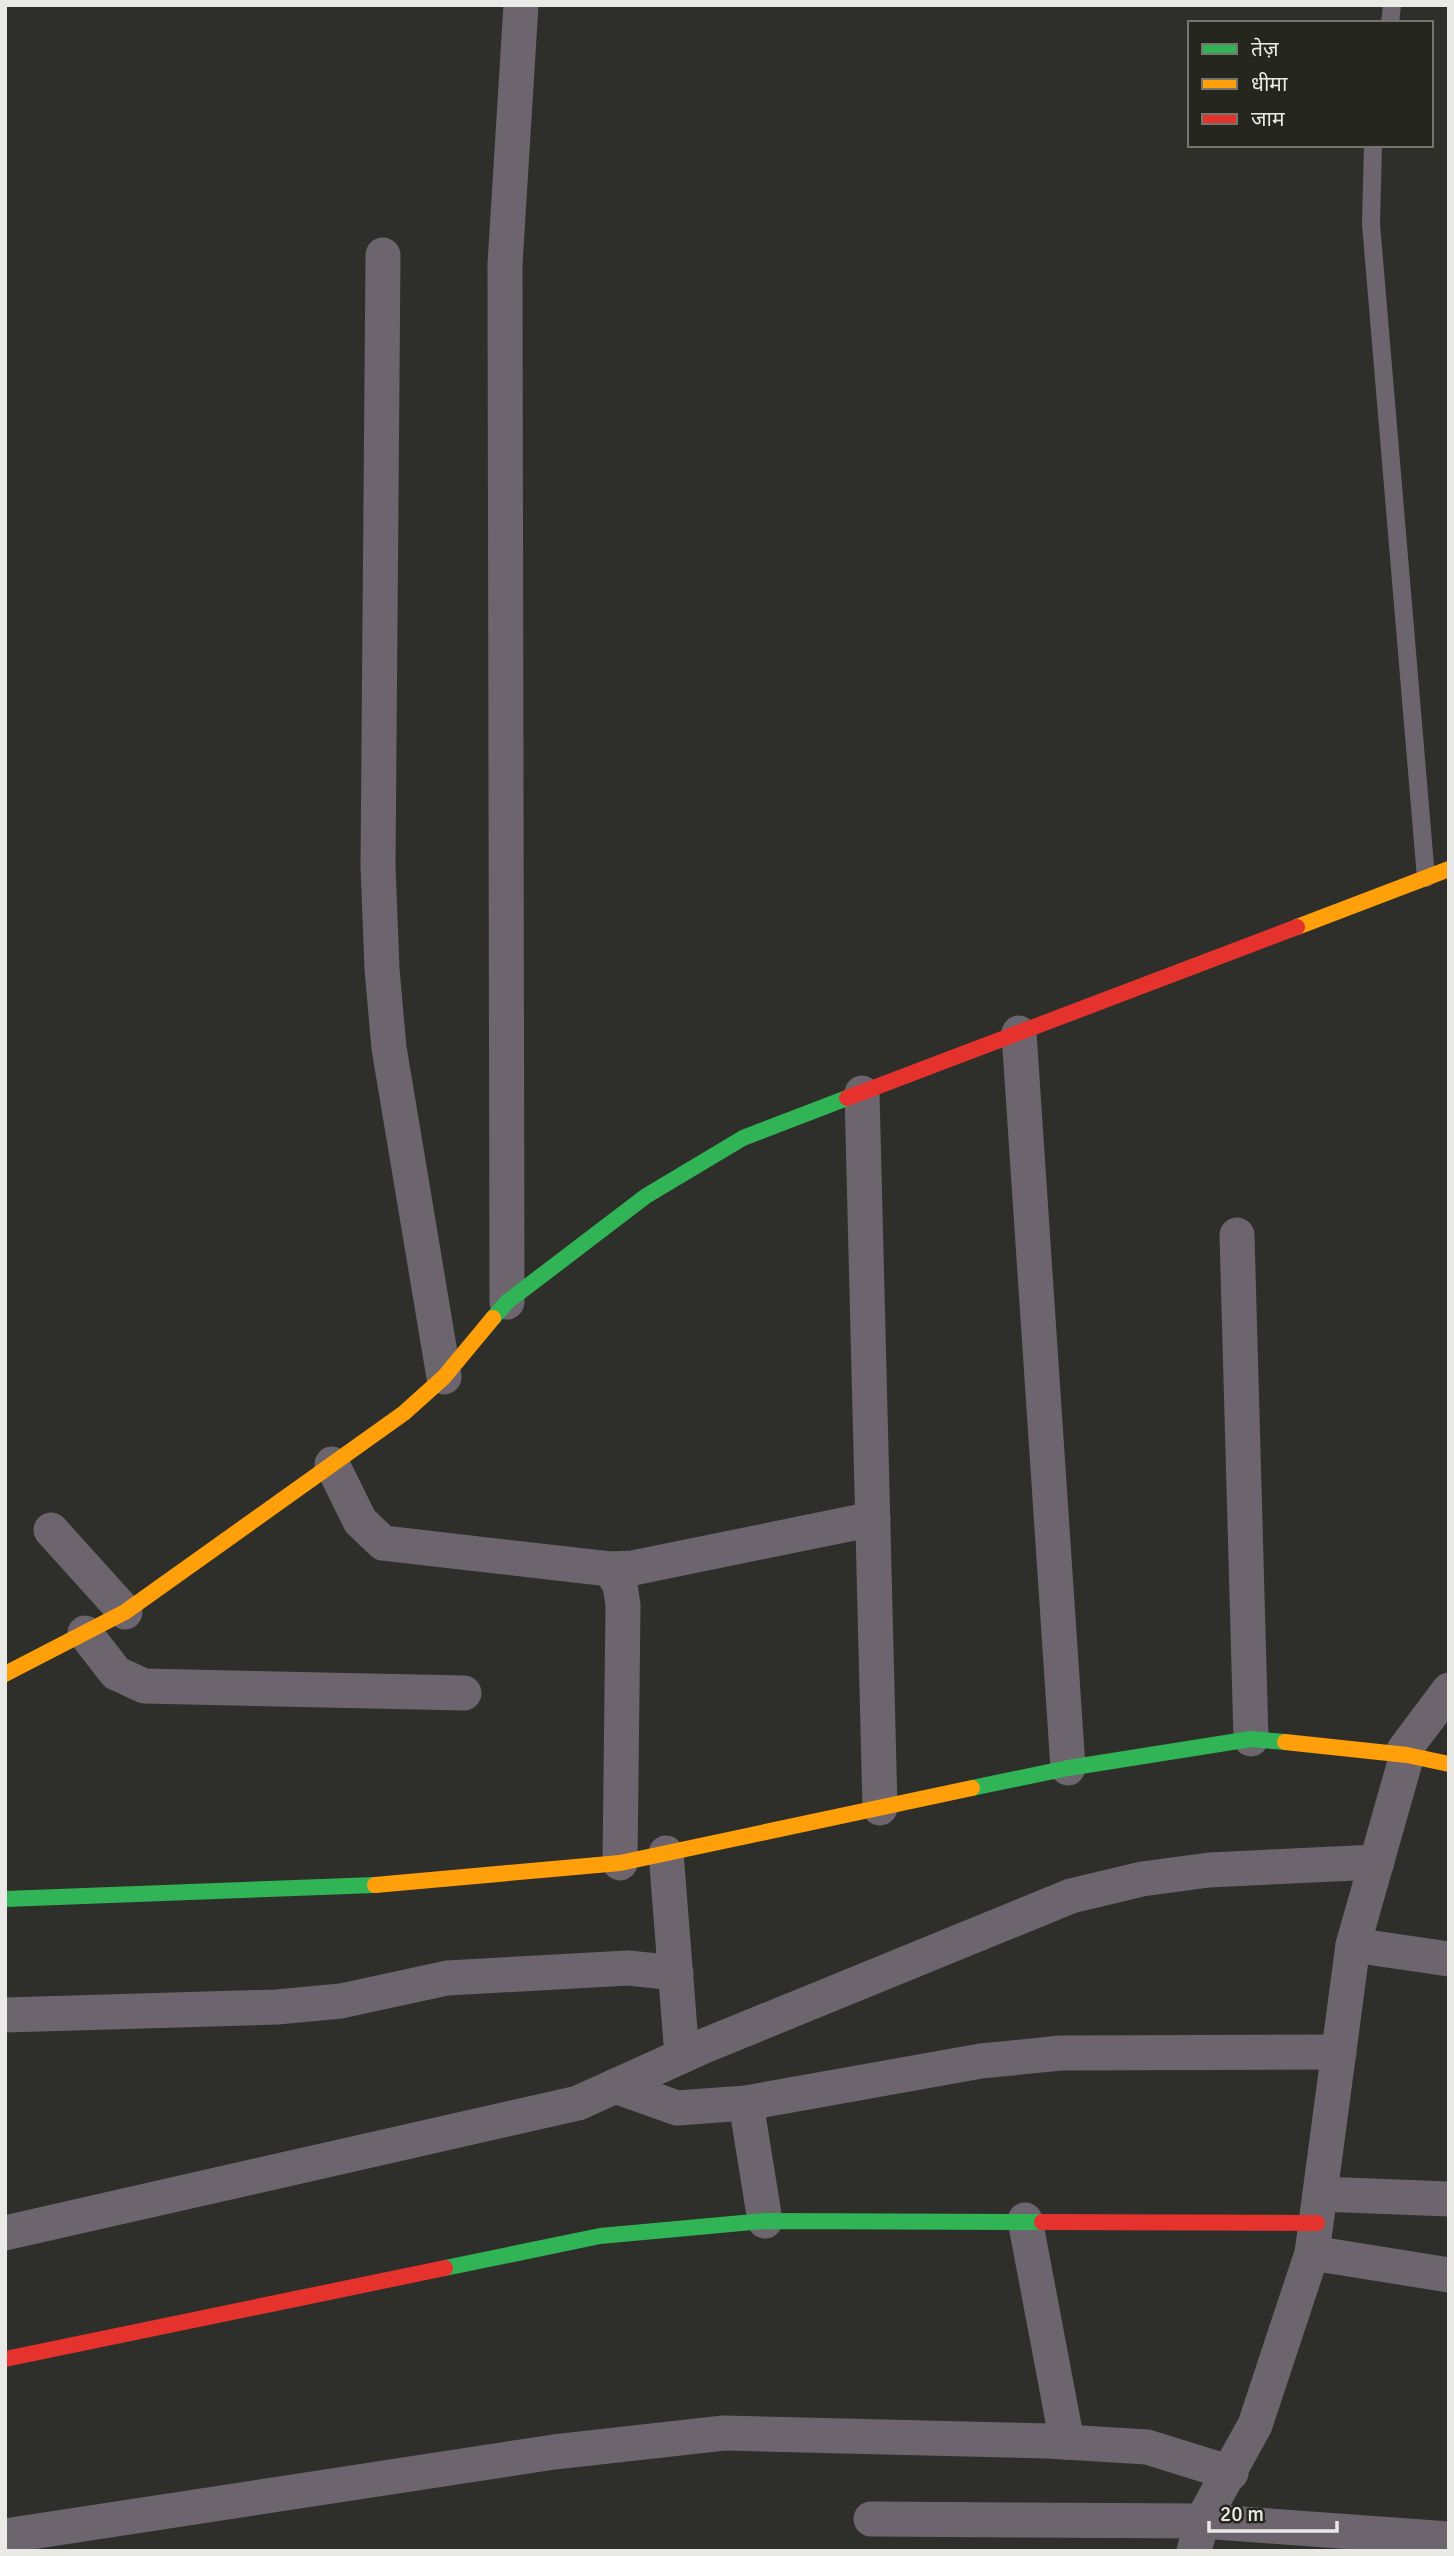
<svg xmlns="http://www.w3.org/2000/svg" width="1454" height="2556" viewBox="0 0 1454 2556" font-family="Signika,'Noto Sans Devanagari',sans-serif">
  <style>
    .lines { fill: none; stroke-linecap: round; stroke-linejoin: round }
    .lane { stroke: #6c656d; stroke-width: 18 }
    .street { stroke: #6c656d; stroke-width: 35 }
    .fast { stroke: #30b455; stroke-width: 16 }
    .slow { stroke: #ff9f0a; stroke-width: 16 }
    .jam { stroke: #e5322d; stroke-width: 16 }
  </style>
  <rect width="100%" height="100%" fill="#2e2f2a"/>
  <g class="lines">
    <g class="lane">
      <path d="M 1390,23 L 1392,5"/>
      <path d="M 1373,145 L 1371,224 L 1426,878"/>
    </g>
    <g class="street">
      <path d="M 383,255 L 378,866 L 382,969 L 389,1048 L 444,1377"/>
      <path d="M 1019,1033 L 1068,1768"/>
      <path d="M 862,1093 L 880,1808"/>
      <path d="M 1237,1235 L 1251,1739"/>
      <path d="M 507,1302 L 505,264 L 521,5"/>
      <path d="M 332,1464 L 360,1521 L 383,1543 L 610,1569 L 620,1585 L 623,1605 L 620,1863"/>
      <path d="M 51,1530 L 125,1612"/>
      <path d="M 610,1569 L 633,1568 L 873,1519"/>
      <path d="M 85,1633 L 116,1673 L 144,1686 L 464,1693"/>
      <path d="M 666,1853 L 682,2056"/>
      <path d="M 1353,1945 L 1449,1959"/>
      <path d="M 5,2015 L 277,2007 L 341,2001 L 447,1978 L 628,1968 L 676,1973"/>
      <path d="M 615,2086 L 677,2108 L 746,2103 L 981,2061 L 1061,2053 L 1339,2052"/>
      <path d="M 746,2103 L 765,2221"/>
      <path d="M 1320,2194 L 1449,2199"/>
      <path d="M 1025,2220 L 1067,2442"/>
      <path d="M 5,2233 L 578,2103 L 704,2046 L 1071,1896 L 1142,1879 L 1209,1870 L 1377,1862"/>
      <path d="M 1312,2253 L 1449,2275"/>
      <path d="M 871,2519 L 1202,2521 L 1449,2539"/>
      <path d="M 5,2536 L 554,2452 L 724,2433 L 1048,2441 L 1147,2447 L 1231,2473"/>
      <path d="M 1194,2551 L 1202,2521 L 1255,2425 L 1312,2253 L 1353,1945 L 1407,1755 L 1404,1750 L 1449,1690"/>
    </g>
    <g class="fast">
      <path d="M 493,1318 L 507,1302 L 646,1196 L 743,1138 L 847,1098"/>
      <path d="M 972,1788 L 1068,1768 L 1251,1739 L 1285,1742"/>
      <path d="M 5,1899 L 375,1885"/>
      <path d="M 445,2268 L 600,2236 L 765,2221 L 1042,2222"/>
    </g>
    <g class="slow">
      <path d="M 1297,927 L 1449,869"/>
      <path d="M 5,1674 L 125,1612 L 404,1413 L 444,1377 L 493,1318"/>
      <path d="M 1285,1742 L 1407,1755 L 1449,1764"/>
      <path d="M 375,1885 L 620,1863 L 972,1788"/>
    </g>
    <g class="jam">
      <path d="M 847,1098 L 1297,927"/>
      <path d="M 1042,2222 L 1317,2223"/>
      <path d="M 5,2359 L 445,2268"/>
    </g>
  </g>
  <rect width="1454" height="2556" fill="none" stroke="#e9eae5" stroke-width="14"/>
  <rect x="1188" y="21" width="245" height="126" fill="#25271f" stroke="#73756e" stroke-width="2"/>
  <rect x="1202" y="44" width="35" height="10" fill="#30b455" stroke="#73756e" stroke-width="2"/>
  <text x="1251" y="56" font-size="21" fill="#e9eae5">तेज़</text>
  <rect x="1202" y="79" width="35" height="10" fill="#ff9f0a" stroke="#73756e" stroke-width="2"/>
  <text x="1251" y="91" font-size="21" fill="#e9eae5">धीमा</text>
  <rect x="1202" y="114" width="35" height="10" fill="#e5322d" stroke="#73756e" stroke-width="2"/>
  <text x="1251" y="126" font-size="21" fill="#e9eae5">जाम</text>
  <path d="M1209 2521v10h128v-10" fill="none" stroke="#e9eae5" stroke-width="3.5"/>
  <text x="1220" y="2521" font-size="21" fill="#e9eae5" stroke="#25271f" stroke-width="5" paint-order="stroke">20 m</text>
</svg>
